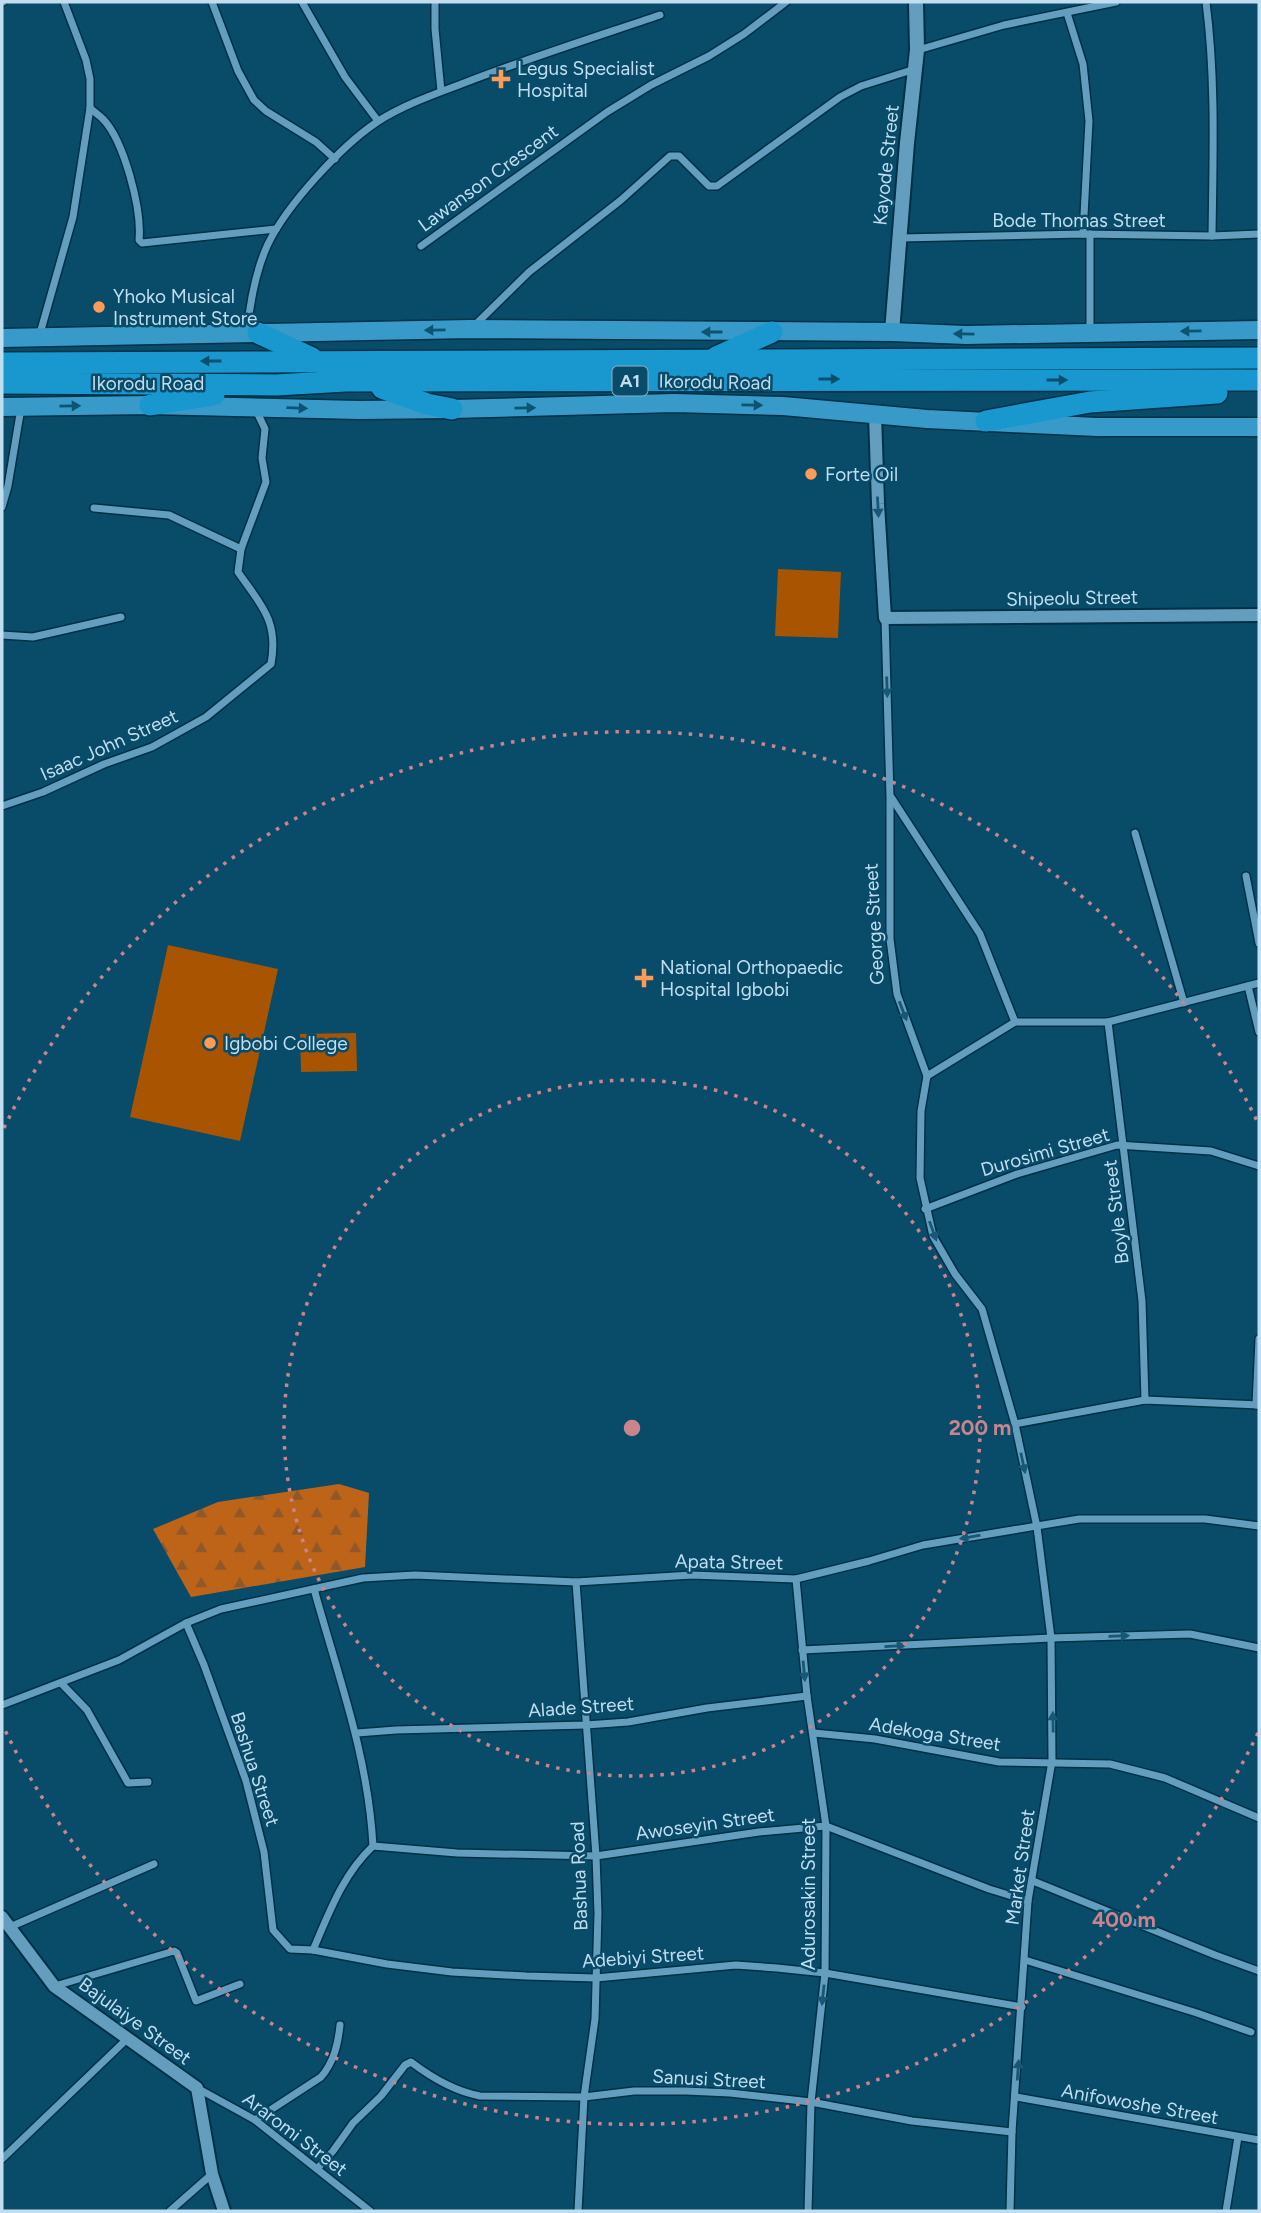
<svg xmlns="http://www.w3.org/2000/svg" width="1261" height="2213" viewBox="0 0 1261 2213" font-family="Figtree,sans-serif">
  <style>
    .forest { fill: url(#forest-firs) }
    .garden { fill: #a85400 }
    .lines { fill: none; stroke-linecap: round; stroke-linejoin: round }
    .minor-casing { stroke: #003046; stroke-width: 10 }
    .tertiary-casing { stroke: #003046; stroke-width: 16 }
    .secondary-casing { stroke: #003046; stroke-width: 18 }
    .primary-casing { stroke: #003046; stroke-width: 21 }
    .motorway-casing { stroke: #003046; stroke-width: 24 }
    .minor { stroke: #639ebf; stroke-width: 7 }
    .tertiary { stroke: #639ebf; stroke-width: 12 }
    .secondary { stroke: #639ebf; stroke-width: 14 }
    .primary { stroke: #379ac9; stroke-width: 18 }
    .motorway { stroke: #1998cf; stroke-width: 21 }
    .oneway { fill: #0d5473 }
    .oneway2 { fill: #09506e }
    .oneway3 { fill: #165876 }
    .ring { fill: none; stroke: #cb838c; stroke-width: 3.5; stroke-dasharray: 3.5 7 }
    .poi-dot { fill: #fe9c57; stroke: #084c69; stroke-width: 2.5 }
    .labels { text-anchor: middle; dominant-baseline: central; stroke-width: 5; stroke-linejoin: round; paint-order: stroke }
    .shield { fill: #084c69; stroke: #89b2c7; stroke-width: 2 }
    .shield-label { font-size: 18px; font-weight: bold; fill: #c0deef }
    .poi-label { font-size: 19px; fill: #c0deef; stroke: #084c69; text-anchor: start }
    .street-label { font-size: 19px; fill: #c0deef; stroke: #084c69 }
    .centre { fill: #cb838c; stroke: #084c69; stroke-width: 3.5 }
    .ring-label { font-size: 21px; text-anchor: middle; font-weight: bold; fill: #cb838c; stroke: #084c69; stroke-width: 5; stroke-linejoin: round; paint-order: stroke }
  </style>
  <defs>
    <pattern id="forest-firs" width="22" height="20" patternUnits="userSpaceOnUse" patternTransform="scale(1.75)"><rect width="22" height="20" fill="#be6419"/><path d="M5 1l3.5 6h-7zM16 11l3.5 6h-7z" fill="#905829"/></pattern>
  </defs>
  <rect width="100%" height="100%" fill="#084c69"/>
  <path class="forest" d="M 339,1484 L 369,1493 L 365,1567 L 191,1597 L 153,1529 L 218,1502 Z"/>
  <g class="garden">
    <path d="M 778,569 L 841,572 L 838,638 L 775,636 Z"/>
    <path d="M 168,945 L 278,969 L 240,1141 L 130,1117 Z"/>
    <path d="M 356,1033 L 357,1071 L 301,1072 L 300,1034 Z"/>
  </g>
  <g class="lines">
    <g class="minor-casing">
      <g id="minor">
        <path d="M 2,2 L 3,2"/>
        <path d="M 212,2 L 238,71 L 254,100 L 266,111 L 316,142 L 335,159"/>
        <path d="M 302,2 L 345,77 L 378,121"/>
        <path d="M 435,2 L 435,29 L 441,91"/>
        <path d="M 1206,2 C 1216,80 1213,158 1212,236"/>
        <path d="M 1067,13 L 1083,64 L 1089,121 L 1083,234"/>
        <path d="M 918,50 L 1004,25 L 1116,2"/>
        <path d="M 90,108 C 94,112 99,115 103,119 C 124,141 142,209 139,240 L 142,243 L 276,229"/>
        <path d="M 900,238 L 1083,234 L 1212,236 L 1259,234"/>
        <path d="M 421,246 L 607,112 L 651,85 L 709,56 L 744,34 L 786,2"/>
        <path d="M 474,326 L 529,272 L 621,200 L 670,156 L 679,156 L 709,186 L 717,186 L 840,97 L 861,86 L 915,69"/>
        <path d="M 1090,331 L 1090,234"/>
        <path d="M 247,332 C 250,302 255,272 268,244 C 287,205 340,147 377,122 C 403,105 435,94 464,83 C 529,58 595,37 660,15"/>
        <path d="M 39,337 L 73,217 L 90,108 L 90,79 L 86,60 L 64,2"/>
        <path d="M 2,507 L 8,486 L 21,408"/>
        <path d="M 94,508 L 169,515 L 241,549"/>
        <path d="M 885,618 L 890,797 L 890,939 L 897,994 L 927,1076 L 921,1111 L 920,1178 L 933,1236 L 955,1274 L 982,1309 L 1015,1424 L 1037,1527 L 1051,1638 L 1052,1761 L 1028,1901 L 1012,2132 L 1010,2211"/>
        <path d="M 2,635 L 33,637 L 121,617"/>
        <path d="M 891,797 L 980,934 L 1015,1022"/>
        <path d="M 2,806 L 43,792 L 104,764 L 152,747 L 206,717 L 271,664 C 279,621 261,605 238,572 L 241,549 L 266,482 L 262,458 L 265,429 L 256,410"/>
        <path d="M 1135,833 L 1184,1003"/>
        <path d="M 1246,876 L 1259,943"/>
        <path d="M 1248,986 L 1259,1032"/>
        <path d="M 1108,1022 L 1142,1301 L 1145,1400"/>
        <path d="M 927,1076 L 1015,1022 L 1108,1022 L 1259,983"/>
        <path d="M 925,1209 L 1017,1174 L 1117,1145 L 1211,1151 L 1259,1166"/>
        <path d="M 1256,1405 L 1259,1339"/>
        <path d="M 1015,1424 L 1145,1400 L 1259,1405"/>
        <path d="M 796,1579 L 807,1696 L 826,1826 L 825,1973 L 811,2102 L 808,2211"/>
        <path d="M 576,1582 L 596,1856 L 598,1913 L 595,2019 L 584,2097 L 578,2211"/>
        <path d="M 186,1623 L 204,1665 L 246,1781 L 264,1852 L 273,1930 L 290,1949 L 313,1950 L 387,1964 L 452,1972 L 526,1976 L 596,1978 L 736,1965 L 777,1968 L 825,1973 L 1022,2007"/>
        <path d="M 802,1650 L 1051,1638 L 1190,1634 L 1259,1648"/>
        <path d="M 61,1683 L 87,1710 L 128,1783 L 148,1782"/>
        <path d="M 2,1705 L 119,1660 L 186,1623 L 221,1609 L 363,1578 L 415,1575 L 576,1582 L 692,1575 L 796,1579 L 869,1561 L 923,1545 L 1079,1519 L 1205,1519 L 1259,1526"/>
        <path d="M 357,1733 L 396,1730 L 586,1725 L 628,1722 L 707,1708 L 807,1696"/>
        <path d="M 814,1733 L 875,1739 L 999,1762 L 1110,1764 L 1165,1778 L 1259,1818"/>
        <path d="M 373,1846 L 457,1853 L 596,1856 L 759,1832 L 826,1826 L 989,1889 L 1028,1901"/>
        <path d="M 1033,1881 L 1215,1955 L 1259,1971"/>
        <path d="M 10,1927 L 154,1864"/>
        <path d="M 313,1950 C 329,1913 343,1874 373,1846 C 368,1755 338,1676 314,1589"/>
        <path d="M 1025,1960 L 1197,2013 L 1251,2032"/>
        <path d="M 55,1986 L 174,1951 L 177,1953 L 196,2001 L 240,1984"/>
        <path d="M 197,2088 L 255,2120 L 370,2211"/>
        <path d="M 1016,2097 L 1259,2140"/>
        <path d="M 255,2120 L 321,2077 C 334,2062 338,2044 340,2025"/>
        <path d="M 2,2159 L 126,2040"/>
        <path d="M 317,2169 L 333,2151 L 353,2123 L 381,2096 L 405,2065 L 411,2062 C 432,2078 454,2091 480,2096 L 584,2097 L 634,2091 L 686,2091 L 730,2093 L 811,2102 L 912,2121 L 1012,2132"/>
        <path d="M 170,2211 L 212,2174"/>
        <path d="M 1226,2211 L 1238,2137"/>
      </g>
    </g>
    <g class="tertiary-casing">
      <g id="tertiary">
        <path d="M 875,415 L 878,504 L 885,618 L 1259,615"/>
        <path d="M 2,1917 L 54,1986 L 197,2088 L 212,2174 L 224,2211"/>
      </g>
    </g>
    <g class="secondary-casing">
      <path id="secondary" d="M 892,332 L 907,143 L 917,50 L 916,2"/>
    </g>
    <g class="primary-casing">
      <g id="primary">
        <path d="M 2,338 L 470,329 L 892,332 L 966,335 L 1259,330"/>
        <path d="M 2,407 L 150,405 L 359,410 L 452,409 L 674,403 L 783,406 L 927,419 L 1010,423 L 1097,427 L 1259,427"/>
      </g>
    </g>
    <g class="motorway-casing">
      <g id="motorway">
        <path d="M 258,333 L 312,358"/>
        <path d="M 716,357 L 772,332"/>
        <path d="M 2,363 L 1259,358"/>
        <path d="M 2,383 L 276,385 L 346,381 L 1259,380"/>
        <path d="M 382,388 L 427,404 L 452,409"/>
        <path d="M 150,405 L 214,395"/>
        <path d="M 986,421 L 1090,402 L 1217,393"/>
      </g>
    </g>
    <use href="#minor" class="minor"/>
    <use href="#tertiary" class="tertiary"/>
    <use href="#secondary" class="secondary"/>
    <use href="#primary" class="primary"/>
    <use href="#motorway" class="motorway"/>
  </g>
  <defs><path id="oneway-solid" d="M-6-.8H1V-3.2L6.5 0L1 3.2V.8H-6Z" transform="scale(1.75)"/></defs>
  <g class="oneway">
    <use href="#oneway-solid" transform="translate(435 330) rotate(179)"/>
    <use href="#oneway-solid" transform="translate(1191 331) rotate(179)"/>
    <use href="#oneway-solid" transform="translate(712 332) rotate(-180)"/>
    <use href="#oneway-solid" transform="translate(964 334) rotate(-179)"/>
    <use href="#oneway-solid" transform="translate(752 405) rotate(1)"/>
    <use href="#oneway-solid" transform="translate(70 406) rotate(-1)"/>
    <use href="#oneway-solid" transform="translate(297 408) rotate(2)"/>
    <use href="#oneway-solid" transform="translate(525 408) rotate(-1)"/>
  </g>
  <g class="oneway2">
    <use href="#oneway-solid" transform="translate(211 361) rotate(180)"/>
    <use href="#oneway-solid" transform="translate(829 379)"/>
    <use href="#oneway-solid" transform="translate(1057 380)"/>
  </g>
  <g class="oneway3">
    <use href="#oneway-solid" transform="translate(878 507) rotate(87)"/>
    <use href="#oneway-solid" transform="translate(887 687) rotate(88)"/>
    <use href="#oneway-solid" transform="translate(903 1011) rotate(69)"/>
    <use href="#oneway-solid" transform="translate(933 1231) rotate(70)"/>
    <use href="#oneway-solid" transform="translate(1023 1463) rotate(78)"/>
    <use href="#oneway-solid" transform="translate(970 1537) rotate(170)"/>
    <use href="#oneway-solid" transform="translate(1119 1636) rotate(-2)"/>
    <use href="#oneway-solid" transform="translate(895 1646) rotate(-3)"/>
    <use href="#oneway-solid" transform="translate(804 1671) rotate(85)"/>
    <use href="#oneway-solid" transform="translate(1053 1722) rotate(-91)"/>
    <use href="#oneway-solid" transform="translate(823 1995) rotate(96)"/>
    <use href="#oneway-solid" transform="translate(1018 2070) rotate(-86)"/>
  </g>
  <g class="ring">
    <circle cx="632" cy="1428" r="348"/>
    <path d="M1258 1733A696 696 0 0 1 4 1728M4 1128A696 696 0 0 1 1258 1123"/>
  </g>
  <g class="poi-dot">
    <path d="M497.5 68.5h7v7h7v7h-7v7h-7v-7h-7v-7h7z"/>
    <circle cx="99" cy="307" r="7"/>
    <circle cx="811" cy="474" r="7"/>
    <path d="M640.5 967.5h7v7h7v7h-7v7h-7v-7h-7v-7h7z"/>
    <circle cx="210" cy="1043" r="7"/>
  </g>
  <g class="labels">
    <rect class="shield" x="612.5" y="366.5" width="35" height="29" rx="5"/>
    <g class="shield-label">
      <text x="630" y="381">A1</text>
    </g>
    <g class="poi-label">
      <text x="517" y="68">Legus Specialist<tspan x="517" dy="22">Hospital</tspan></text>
      <text x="113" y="296">Yhoko Musical<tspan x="113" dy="22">Instrument Store</tspan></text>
      <text x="825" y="474">Forte Oil</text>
      <text x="660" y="967">National Orthopaedic<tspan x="660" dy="22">Hospital Igbobi</tspan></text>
      <text x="224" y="1043">Igbobi College</text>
    </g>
    <g class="street-label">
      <text transform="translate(886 165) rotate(-84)">Kayode Street</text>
      <text transform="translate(488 178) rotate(-36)">Lawanson Crescent</text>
      <text x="1079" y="220">Bode Thomas Street</text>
      <text transform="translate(715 382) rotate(1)">Ikorodu Road</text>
      <text x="148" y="383">Ikorodu Road</text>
      <text transform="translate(1072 598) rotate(-1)">Shipeolu Street</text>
      <text transform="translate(109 745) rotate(-24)">Isaac John Street</text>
      <text transform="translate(874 924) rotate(-93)">George Street</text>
      <text transform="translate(1045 1152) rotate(-16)">Durosimi Street</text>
      <text transform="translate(1116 1212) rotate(-97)">Boyle Street</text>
      <text transform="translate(729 1562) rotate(1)">Apata Street</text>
      <text transform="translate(581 1707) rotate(-4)">Alade Street</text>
      <text transform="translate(935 1734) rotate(9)">Adekoga Street</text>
      <text transform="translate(255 1769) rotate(72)">Bashua Street</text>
      <text transform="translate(705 1824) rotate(-8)">Awoseyin Street</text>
      <text transform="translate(1020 1867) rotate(-82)">Market Street</text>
      <text transform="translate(579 1876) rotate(-92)">Bashua Road</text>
      <text transform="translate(808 1894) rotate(-90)">Adurosakin Street</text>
      <text transform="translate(643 1957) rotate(-4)">Adebiyi Street</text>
      <text transform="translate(135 2021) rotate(36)">Bajulaiye Street</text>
      <text transform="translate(709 2079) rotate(3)">Sanusi Street</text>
      <text transform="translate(1140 2104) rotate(10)">Anifowoshe Street</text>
      <text transform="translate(295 2134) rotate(37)">Araromi Street</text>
    </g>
  </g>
  <circle cx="632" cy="1428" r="10" class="centre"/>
  <g class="ring-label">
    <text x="980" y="1435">200 m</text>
    <text x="1124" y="1927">400 m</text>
  </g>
  <rect width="1261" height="2213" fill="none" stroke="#c0deef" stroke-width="7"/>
</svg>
